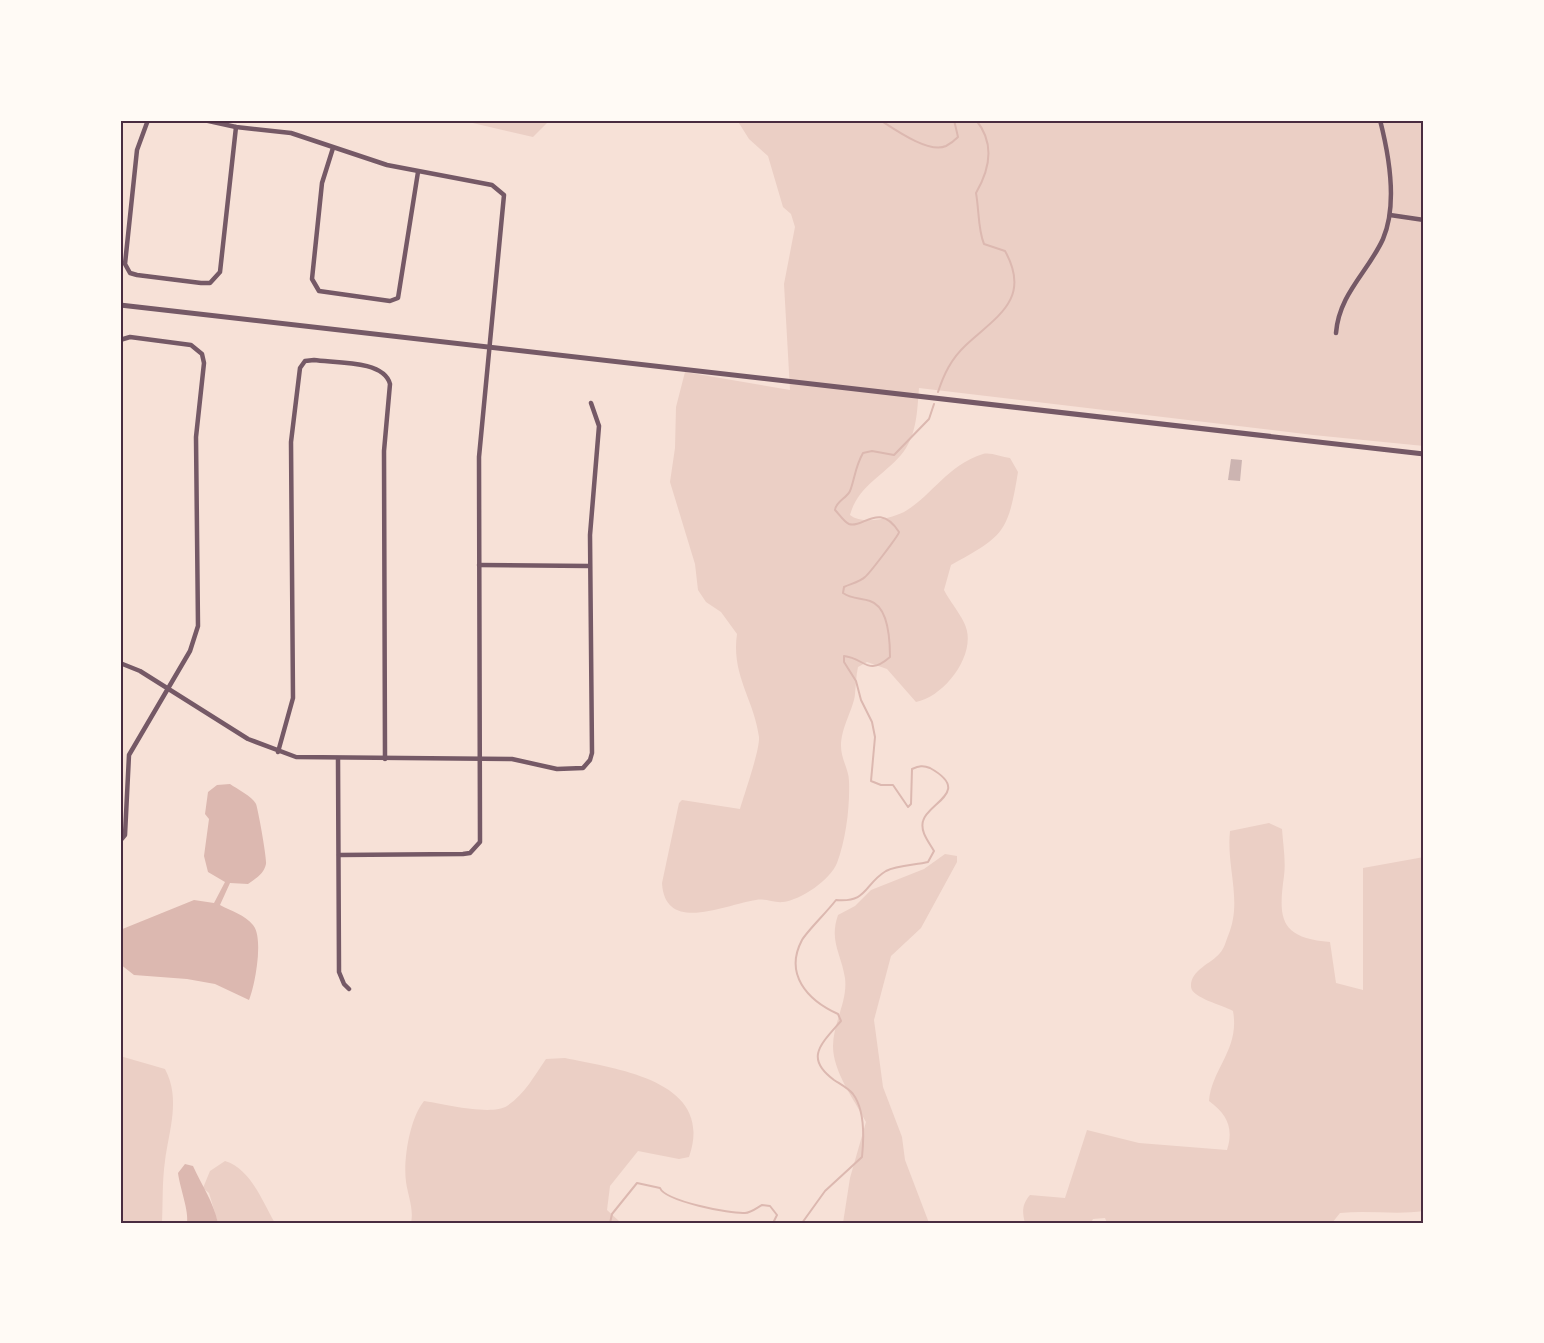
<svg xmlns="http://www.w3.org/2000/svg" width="1544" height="1343" viewBox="0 0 1544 1343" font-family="'Alegreya Sans',sans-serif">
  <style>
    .green { fill: #ebcfc5 }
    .water { fill: #dcb8b0 }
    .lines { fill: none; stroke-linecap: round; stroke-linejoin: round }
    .stream { stroke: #dcb8b0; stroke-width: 2 }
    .building { fill: #ccb4b1 }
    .minor { stroke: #755966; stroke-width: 4.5 }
    .tertiary { stroke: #755966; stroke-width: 5 }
    .neatline { fill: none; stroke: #4a2c40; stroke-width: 2 }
  </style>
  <rect width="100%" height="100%" fill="#f7e1d7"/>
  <g class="green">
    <path d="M 460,120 L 550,120 L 533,137 Z"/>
    <path d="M 737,120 L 1424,120 L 1424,446 L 1313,435 L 919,388 C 917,412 917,436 901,455 C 883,476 858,486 850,515 C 862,525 890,519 904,512 C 932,496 946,466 983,454 C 990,452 1002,457 1010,458 L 1018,472 C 1008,533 1004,536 951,565 L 944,590 C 950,602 965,619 967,631 C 973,659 943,697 916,702 L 887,669 L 867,662 L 858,667 C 856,676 856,684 855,694 C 854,708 841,727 841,746 C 841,759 849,770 849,781 C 850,807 846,839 837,863 C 830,880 801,900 783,902 C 774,903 765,898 756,900 C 726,904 665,935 662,883 L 679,803 L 682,800 L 740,809 C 744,795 760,750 759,737 C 754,699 731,675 737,634 L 721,612 L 706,602 L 698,590 L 695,564 L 670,482 L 675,448 L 676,407 L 685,372 L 790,390 L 784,284 L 795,227 L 791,214 L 783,207 L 768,156 L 749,139 Z"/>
    <path d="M 1269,823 L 1282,829 C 1283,844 1286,861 1284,876 C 1278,919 1280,938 1330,942 L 1336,983 L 1363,990 L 1363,868 L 1424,857 L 1424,1211 C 1396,1215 1368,1210 1340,1213 L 1332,1223 L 1107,1223 L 1105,1218 L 1093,1219 L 1091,1223 L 1025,1223 C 1022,1212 1022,1204 1030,1195 L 1065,1198 L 1087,1130 L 1139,1143 L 1227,1150 C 1234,1128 1227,1114 1209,1101 C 1212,1068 1240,1049 1233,1011 C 1223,1005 1192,998 1191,987 C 1190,970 1211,964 1220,953 C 1224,949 1226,941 1228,936 C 1243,901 1226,867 1230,831 Z"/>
    <path d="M 945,854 L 957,856 L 957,862 L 921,928 L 891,956 L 874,1020 L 883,1087 L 902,1137 L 905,1160 L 929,1223 L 843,1223 L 850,1178 L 866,1122 C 854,1099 833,1072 833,1046 C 833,1023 848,1001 845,978 C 841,953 829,941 838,915 L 855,906 L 871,890 L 924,869 Z"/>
    <path d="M 120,1056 L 165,1069 C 181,1099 169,1130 165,1161 C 162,1182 163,1203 162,1223 L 120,1223 Z"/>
    <path d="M 565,1058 C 616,1069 716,1080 689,1157 L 679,1159 L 638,1151 L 610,1186 L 607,1210 L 619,1221 L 626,1223 L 411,1223 C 414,1209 408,1196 406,1182 C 403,1159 410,1118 424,1101 C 444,1104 491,1116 507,1106 C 524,1095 535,1075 546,1059 Z"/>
    <path d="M 225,1161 C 251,1169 262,1201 275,1223 L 218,1223 L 209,1193 L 203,1188 L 210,1171 Z"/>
  </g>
  <g class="water">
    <path d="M 230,784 C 237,789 252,796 256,804 C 258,809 267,859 266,864 C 264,874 255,879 248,884 L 230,883 L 220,905 C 231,911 245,915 253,925 C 264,938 255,985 249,1000 L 215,984 L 187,979 L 134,975 L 120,964 L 120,930 L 194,900 L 214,903 L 225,882 L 208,872 L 204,856 L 209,819 L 205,814 L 208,792 L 217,785 Z"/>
    <path d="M 185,1164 L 193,1166 C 202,1186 213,1201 218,1223 L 187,1223 C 189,1211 180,1188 178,1173 Z"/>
  </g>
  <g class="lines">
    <g class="stream">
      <path d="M 880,120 C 894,129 929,154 946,146 C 950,144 955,140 958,137 L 954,120"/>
      <path d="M 938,392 C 944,374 951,359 966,345 C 996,317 1032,299 1005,251 L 984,244 C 978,230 979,209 976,193 C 990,169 995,143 976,120"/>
      <path d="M 610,1223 L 612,1214 L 637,1183 L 660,1188 C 665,1201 730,1214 745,1213 C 751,1213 758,1207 762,1205 L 770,1206 L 777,1215 L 773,1223"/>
      <path d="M 802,1223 L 825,1191 L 862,1157 C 864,1138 865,1110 853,1094 C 848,1088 840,1084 834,1080 C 804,1058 821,1044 841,1021 L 838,1014 C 807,1000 784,974 802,940 C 808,930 827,912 836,900 C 868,903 864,884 886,871 C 897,865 916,865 928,862 L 934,851 C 929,842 920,832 923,821 C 927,803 973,792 930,768 C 923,765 919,766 912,769 L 911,804 L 908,807 L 893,785 L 881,785 L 871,781 L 875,737 L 872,722 L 861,700 L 856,681 L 844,662 L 844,656 C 865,658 867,677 890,657 C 890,640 889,607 870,601 C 861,598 851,599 843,593 L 844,587 C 850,584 860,582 865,577 C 869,574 899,535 899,532 C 879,501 863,529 849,524 C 844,522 839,514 835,510 C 836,501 846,499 850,491 C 855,478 855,467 863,453 L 872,451 L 894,455 L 929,419 L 934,404"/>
    </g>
  </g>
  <path class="building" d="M 1231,459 L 1242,460 L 1240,481 L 1228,480 Z"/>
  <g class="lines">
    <g class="minor">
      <path d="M 148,120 L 137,150 L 125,264 L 130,273 L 137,275 L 201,283 L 210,283 L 220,272 L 236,127"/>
      <path d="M 204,120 L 236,127 L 291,133 L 387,165 L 492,185 L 504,195 L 479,457 L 480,842 L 470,853 L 463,854 L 339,855"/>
      <path d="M 333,148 L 322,183 L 312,279 L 319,291 L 390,301 L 398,298 L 418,172"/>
      <path d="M 1390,215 L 1424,220"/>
      <path d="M 1336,333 C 1339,294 1368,272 1383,239 C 1398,204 1389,155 1380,120"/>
      <path d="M 120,340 L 130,337 L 191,345 L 202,354 L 204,363 L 196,437 L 198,626 L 190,651 L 129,755 L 125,835 L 120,841"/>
      <path d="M 479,565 L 589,566"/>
      <path d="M 120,663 L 140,671 L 248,739 L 296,757 L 512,759 L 557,769 L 583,768 L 590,760 L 592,753 L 590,535 L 599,426 L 591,403"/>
      <path d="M 278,752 L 293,698 L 291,442 L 300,368 L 305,361 L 314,360 C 335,363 384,360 390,384 L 384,451 L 385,759"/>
      <path d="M 338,759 L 339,972 L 344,984 L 349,989"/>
    </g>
    <path class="tertiary" d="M 120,305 L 1424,454"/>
  </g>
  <rect width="1544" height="1343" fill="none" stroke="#fffaf5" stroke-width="243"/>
  <rect x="122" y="122" width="1300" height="1100" class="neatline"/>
</svg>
